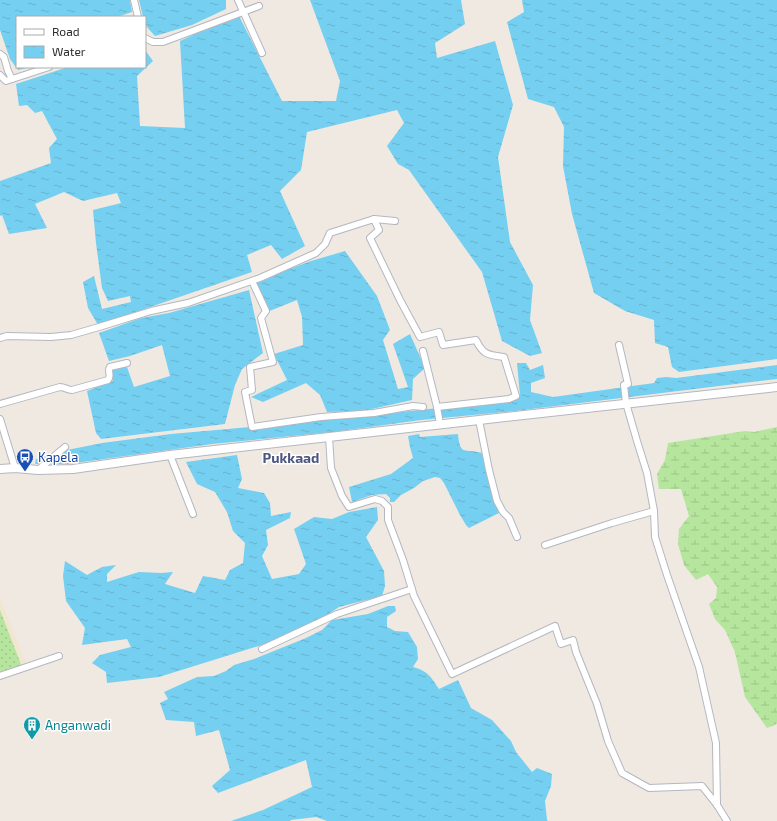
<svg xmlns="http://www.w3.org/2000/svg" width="777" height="821" viewBox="0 0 777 821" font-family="'Exo 2',sans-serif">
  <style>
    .education { fill: #f0e6d1 }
    .wetland { fill: url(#wetland-marsh) }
    .park { fill: url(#park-dots) }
    .water { fill: url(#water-ripples) }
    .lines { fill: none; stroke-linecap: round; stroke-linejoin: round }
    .street-casing { stroke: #b4b7c1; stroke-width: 8 }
    .secondary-casing { stroke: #b4b7c1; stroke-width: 10 }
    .street { stroke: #fff; stroke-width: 6 }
    .secondary { stroke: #fff; stroke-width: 8 }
    .labels { text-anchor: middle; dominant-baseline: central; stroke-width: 3; stroke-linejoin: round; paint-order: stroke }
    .transit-label { font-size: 13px; fill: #164399; stroke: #fff; text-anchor: start }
    .culture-label { font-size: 13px; fill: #0d838f; stroke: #fff; text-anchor: start }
    .neighbourhood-label { font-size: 14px; font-weight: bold; fill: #4d5680; stroke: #fff }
  </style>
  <defs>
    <pattern id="wetland-marsh" width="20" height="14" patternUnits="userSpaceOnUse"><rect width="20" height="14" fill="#b6e59e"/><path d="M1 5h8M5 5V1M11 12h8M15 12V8" fill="none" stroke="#9dc588"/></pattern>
    <pattern id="park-dots" width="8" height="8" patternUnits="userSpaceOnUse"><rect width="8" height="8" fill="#b6e59e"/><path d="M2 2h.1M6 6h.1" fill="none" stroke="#9dc588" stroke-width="1.8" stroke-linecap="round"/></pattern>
    <pattern id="water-ripples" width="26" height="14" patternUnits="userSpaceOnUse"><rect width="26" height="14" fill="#75cff0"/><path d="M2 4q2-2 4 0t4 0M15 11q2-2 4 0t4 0" fill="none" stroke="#66b2ce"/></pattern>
  </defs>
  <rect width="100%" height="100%" fill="#efe9e1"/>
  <path class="education" d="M 0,597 L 28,669 L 0,680 Z"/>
  <path class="wetland" d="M 777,427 L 777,724 L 767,728 L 745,697 L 735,652 L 725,630 L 715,619 L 709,604 L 716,598 L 717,587 L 708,574 L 696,580 L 684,565 L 678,544 L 679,529 L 689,516 L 681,489 L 659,489 L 657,474 L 665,460 L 668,443 L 745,431 L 754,432 Z"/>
  <path class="park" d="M 0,610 L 22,667 L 0,675 Z"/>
  <g class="water">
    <path d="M 0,0 L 130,0 L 132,12 L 117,17 L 17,17 L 17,67 L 30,67 L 18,70 L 10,59 L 0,30 Z"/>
    <path d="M 139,0 L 226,0 L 226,9 L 192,25 L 155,36 L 146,26 L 145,17 L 143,17 Z"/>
    <path d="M 310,0 L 461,0 L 465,24 L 435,43 L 437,58 L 495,41 L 513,105 L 498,157 L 510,242 L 533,285 L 530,320 L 542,353 L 530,356 L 502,341 L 482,272 L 409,170 L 398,164 L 387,146 L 404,123 L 397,110 L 307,132 L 301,170 L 280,191 L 305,246 L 282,259 L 271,245 L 247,255 L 252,272 L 98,325 L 88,308 L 83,282 L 94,276 L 102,309 L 131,302 L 130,296 L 108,301 L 102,288 L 96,243 L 93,210 L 121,203 L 117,193 L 83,201 L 64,192 L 35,204 L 47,228 L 9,234 L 2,215 L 0,216 L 0,181 L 51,163 L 49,148 L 57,139 L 42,111 L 35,113 L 27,105 L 19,106 L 16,84 L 68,67 L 145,67 L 145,50 L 153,61 L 137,76 L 140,126 L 185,128 L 180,41 L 238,14 L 282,101 L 336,101 L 340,81 Z"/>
    <path d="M 522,0 L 777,0 L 777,359 L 679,372 L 672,367 L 668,347 L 655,343 L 654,320 L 625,311 L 594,293 L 572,214 L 563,166 L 564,127 L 554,107 L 528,99 L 507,22 L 524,12 Z"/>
    <path d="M 345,251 L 377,296 L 390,330 L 383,340 L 398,389 L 408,387 L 393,344 L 410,334 L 425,368 L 413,379 L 412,400 L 363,411 L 327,412 L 320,395 L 306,383 L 263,402 L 251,397 L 287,380 L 274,354 L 303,345 L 302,317 L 297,300 L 267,312 L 255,282 L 311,261 Z"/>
    <path d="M 249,290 L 263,353 L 242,369 L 235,385 L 225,424 L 101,439 L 96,433 L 87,391 L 113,381 L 110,370 L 127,367 L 134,387 L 170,376 L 162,345 L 130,356 L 109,361 L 99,333 L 141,318 L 169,313 Z"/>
    <path d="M 517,363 L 526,363 L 530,370 L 543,365 L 545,378 L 531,383 L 531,392 L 553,397 L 654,383 L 657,378 L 666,377 L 676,378 L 777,365 L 777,379 L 515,411 L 421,420 L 333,432 L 212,444 L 68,464 L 35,464 L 36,459 L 67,450 L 102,443 L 171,434 L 295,423 L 514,400 L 520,396 Z"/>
    <path d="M 419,434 L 420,437 L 458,434 C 460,457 465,448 482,453 L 490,486 L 499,513 L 469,528 L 466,525 L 460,515 L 444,483 L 440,478 L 435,477 L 423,481 L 414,488 L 401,495 L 394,502 L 390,502 L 390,498 L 386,494 L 372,495 L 352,502 L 349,487 L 391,474 L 413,458 L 410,447 L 408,436 Z"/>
    <path d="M 237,455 L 242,479 L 238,488 L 264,493 L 270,503 L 271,516 L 291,512 L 290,518 L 266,530 L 268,545 L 262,556 L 272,579 L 299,574 L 306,564 L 294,529 L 314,517 L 332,519 L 349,512 L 377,507 L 378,520 L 366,537 L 384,571 L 385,586 L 382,596 L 339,607 L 320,620 L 278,640 L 159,677 L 107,683 L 106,672 L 92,663 L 100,655 L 131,647 L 127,639 L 82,645 L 85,628 L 66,601 L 63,576 L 65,561 L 87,575 L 102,567 L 116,565 L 107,574 L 107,582 L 126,576 L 139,572 L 161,573 L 173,572 L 165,584 L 195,593 L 203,576 L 225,580 L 230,570 L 243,563 L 245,543 L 233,531 L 227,512 L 215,492 L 197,484 L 186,462 Z"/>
    <path d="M 388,606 L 395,606 L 396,611 L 387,617 L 387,627 L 395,631 L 408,632 L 417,647 L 418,659 L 413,667 C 428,671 431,677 439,689 L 458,680 L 471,708 L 492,720 L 511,741 L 516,752 L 532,772 L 537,768 L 552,774 L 551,786 L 545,801 L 547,820 L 548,821 L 327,821 L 316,817 L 291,820 L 290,821 L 231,821 L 263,810 L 312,787 L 306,760 L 218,793 L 212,786 L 230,770 L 219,730 L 196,736 L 194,722 L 166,720 L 160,703 L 168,699 L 164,692 L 197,677 L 214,676 L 226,671 L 234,665 L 254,659 L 306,638 L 322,630 L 332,620 L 368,614 Z"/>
  </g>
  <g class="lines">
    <g class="street-casing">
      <g id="street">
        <path d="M 134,0 L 138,17"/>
        <path d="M 238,0 L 262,53"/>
        <path d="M 145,38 L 153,42 L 163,42 L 259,6"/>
        <path d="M 0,54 L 4,57 L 8,71 L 12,79"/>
        <path d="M 0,75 L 6,81 L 49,67"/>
        <path d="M 374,219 L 395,221"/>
        <path d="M 252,281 L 266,311 L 261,318 L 273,362 L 250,367 L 252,390 L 245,392 L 252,427 L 321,417 L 374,413 L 413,406 L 423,407"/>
        <path d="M 0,338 L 7,336 L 51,337 L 71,335 L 99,327 L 151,311 L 188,303 L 260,278 L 316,253 L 325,244 L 330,233 L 374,219 L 379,230 L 370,238 L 400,300 L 420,337 L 439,332 L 443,345 L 476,340 C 483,355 488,355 504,357 L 516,396 L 509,399 L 437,407"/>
        <path d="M 619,345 L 628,384 L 624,385 L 626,403 L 637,441 L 647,473 L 654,511 L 655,537 L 667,575 L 699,667 L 716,743 L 717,805"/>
        <path d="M 423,351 L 437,407 L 440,424"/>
        <path d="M 0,404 L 60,387 C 65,387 67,390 72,390 L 108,380 C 112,376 107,371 110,367 L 127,363"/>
        <path d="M 0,419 L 15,468"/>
        <path d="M 479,420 L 489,470 L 497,501 L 503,512 L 509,518 L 517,537"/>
        <path d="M 329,437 L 331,468 L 342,496 L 349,507 L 375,499 L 382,501 L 388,507 L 388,520 L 403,560 L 414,596 L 452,674 L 555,626 L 561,644 L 573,640 L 576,652 L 597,704 L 608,741 L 622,773 L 649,788 L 702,786 L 717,805 L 727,821"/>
        <path d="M 170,455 L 193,514"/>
        <path d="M 38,470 L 65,447"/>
        <path d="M 545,545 L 612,523 L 654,511"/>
        <path d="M 262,649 L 337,614 L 412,589"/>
        <path d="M 0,676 L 59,656"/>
      </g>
    </g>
    <g class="secondary-casing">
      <path id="secondary" d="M 0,469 L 15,468 L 38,470 L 73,469 L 170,455 L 479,420 L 777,387"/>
    </g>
    <use href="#street" class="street"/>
    <use href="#secondary" class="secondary"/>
  </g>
  <defs>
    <g id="bus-pin" transform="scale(0.9)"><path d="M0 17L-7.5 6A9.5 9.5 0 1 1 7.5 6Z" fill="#1a4fb4" stroke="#fff"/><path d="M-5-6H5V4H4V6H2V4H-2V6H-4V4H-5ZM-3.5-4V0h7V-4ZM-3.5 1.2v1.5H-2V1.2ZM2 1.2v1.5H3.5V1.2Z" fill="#fff"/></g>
    <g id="building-pin" transform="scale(0.9)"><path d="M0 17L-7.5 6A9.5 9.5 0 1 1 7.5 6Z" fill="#0f9aa8" stroke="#fff"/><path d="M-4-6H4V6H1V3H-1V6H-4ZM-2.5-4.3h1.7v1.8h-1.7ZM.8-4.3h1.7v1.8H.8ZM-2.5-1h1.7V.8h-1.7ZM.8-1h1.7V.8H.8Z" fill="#fff"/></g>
  </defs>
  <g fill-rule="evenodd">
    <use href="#bus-pin" x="25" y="457"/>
    <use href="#building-pin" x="32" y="725"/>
  </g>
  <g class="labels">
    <g class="transit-label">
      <text x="38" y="457">Kapela</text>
    </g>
    <g class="culture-label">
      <text x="45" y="725">Anganwadi</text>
    </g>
    <g class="neighbourhood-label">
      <text x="291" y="457">Pukkaad</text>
    </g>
  </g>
  <rect x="16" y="16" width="130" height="52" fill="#ffffff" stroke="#ababab"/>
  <rect x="24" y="29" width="20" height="6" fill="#ffffff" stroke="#ababab"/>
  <text x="52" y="36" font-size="12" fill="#2e2e2e">Road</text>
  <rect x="24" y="46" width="20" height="12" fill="url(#water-ripples)" stroke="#ababab"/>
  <text x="52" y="56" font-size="12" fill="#2e2e2e">Water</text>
</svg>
